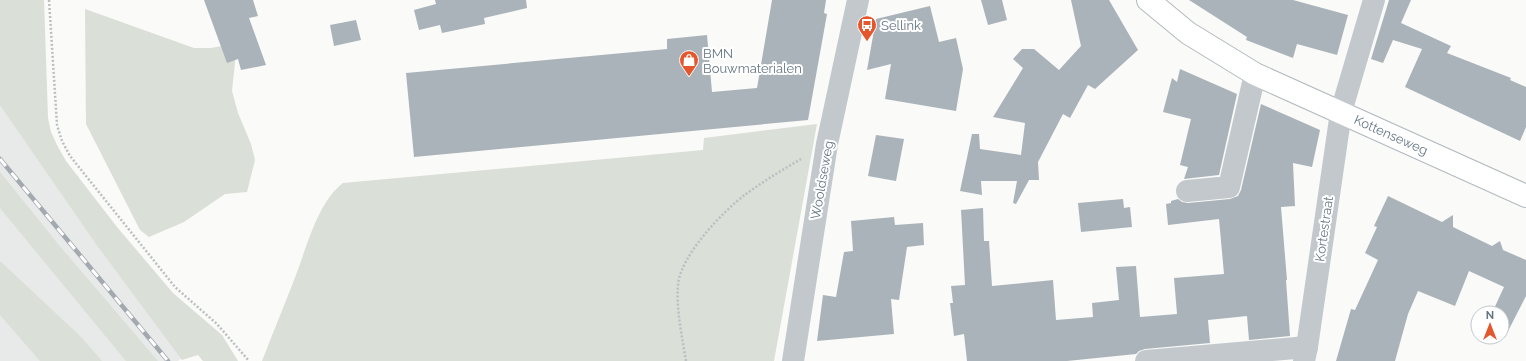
<svg xmlns="http://www.w3.org/2000/svg" width="1526" height="361" viewBox="0 0 1526 361" font-family="Raleway,sans-serif">
  <style>
    .built { fill: #e8e9e9 }
    .green { fill: #dadfd7 }
    .building { fill: #aab3b9 }
    .lines { fill: none; stroke-linecap: round; stroke-linejoin: round }
    .secondary-casing { stroke: #b3babf; stroke-width: 24 }
    .path { stroke: #bbbfc2; stroke-width: 2.5; stroke-dasharray: 2 2; stroke-linecap: butt }
    .street { stroke: #c3c8cc; stroke-width: 22 }
    .secondary { stroke: #fff; stroke-width: 22 }
    .rail-casing { stroke: #a2aab0; stroke-width: 4.5 }
    .rail { stroke: #fff; stroke-width: 3; stroke-dasharray: 9; stroke-linecap: butt }
    .labels { text-anchor: middle; dominant-baseline: central; stroke-width: 4; stroke-linejoin: round; paint-order: stroke }
    .poi-label { font-size: 13px; fill: #657683; stroke: #fff; text-anchor: start }
    .street-label { font-size: 13px; fill: #657683; stroke: #fff }
  </style>
  <rect width="100%" height="100%" fill="#fafaf8"/>
  <path class="built" d="M 0,83 L 193,349 L 178,361 L 0,361 Z"/>
  <g class="green">
    <path d="M 0,0 L 44,0 L 48,118 L 51,132 L 57,145 L 66,161 L 117,227 L 173,293 L 222,335 L 238,361 L 203,361 L 198,355 L 182,360 L 96,244 L 0,105 Z"/>
    <path d="M 85,9 L 194,48 L 211,48 L 237,43 L 232,91 L 238,113 L 251,144 L 255,160 L 247,192 L 225,194 L 184,222 L 149,237 L 140,230 L 86,124 Z"/>
    <path d="M 817,124 L 774,361 L 262,361 C 273,332 285,304 296,275 C 307,246 318,202 343,183 L 703,150 L 704,138 Z"/>
    <path d="M 0,172 L 58,244 L 158,361 L 126,361 L 0,208 Z"/>
    <path d="M 0,261 L 80,336 L 102,361 L 40,361 L 0,315 Z"/>
  </g>
  <g class="building">
    <path d="M 204,0 L 253,0 L 258,16 L 249,18 L 266,65 L 241,70 L 238,59 L 227,63 Z"/>
    <path d="M 435,0 L 526,0 L 527,8 L 484,18 L 485,24 L 442,33 L 440,25 L 419,30 L 414,10 L 436,4 Z"/>
    <path d="M 772,0 L 826,0 L 824,13 L 827,14 L 808,120 L 414,157 L 406,73 L 667,49 L 667,39 L 707,35 L 712,92 L 757,88 Z"/>
    <path d="M 981,0 L 1002,0 L 1007,20 L 988,25 Z"/>
    <path d="M 1071,0 L 1109,0 L 1138,50 L 1095,89 L 1088,85 L 1070,118 L 1063,114 L 1038,162 L 1039,180 L 1029,180 L 1016,204 L 1013,203 L 1017,181 L 981,181 L 982,195 L 960,191 L 972,134 L 979,134 L 980,149 L 1021,155 L 1025,123 L 993,117 L 1023,68 L 1013,59 L 1022,49 L 1034,49 L 1059,70 L 1081,46 Z"/>
    <path d="M 1189,0 L 1293,0 L 1348,15 L 1337,55 L 1297,44 L 1293,58 L 1246,40 L 1247,37 Z"/>
    <path d="M 1389,0 L 1411,0 L 1401,23 L 1451,46 L 1447,53 L 1511,78 L 1510,80 L 1526,87 L 1526,127 L 1520,141 L 1405,87 L 1422,49 L 1393,40 L 1383,63 L 1371,59 Z"/>
    <path d="M 930,6 L 939,42 L 956,38 L 963,69 L 956,111 L 885,99 L 891,64 L 867,70 L 876,19 Z"/>
    <path d="M 356,20 L 361,40 L 334,46 L 330,25 Z"/>
    <path d="M 1180,69 L 1237,94 L 1219,175 L 1184,179 L 1188,167 L 1180,165 L 1191,119 L 1163,112 L 1172,78 L 1177,82 Z"/>
    <path d="M 1261,104 L 1320,130 L 1312,167 L 1293,163 L 1295,206 L 1281,207 L 1287,280 L 1286,280 L 1290,336 L 1249,340 L 1247,316 L 1208,320 L 1210,343 L 1145,349 L 1139,351 L 1136,354 L 1067,361 L 967,361 L 964,334 L 954,336 L 950,303 L 953,303 L 951,286 L 965,285 L 961,210 L 983,208 L 984,241 L 989,241 L 992,286 L 1053,280 L 1056,320 L 1093,317 L 1092,303 L 1119,300 L 1116,267 L 1136,266 L 1140,317 L 1177,314 L 1174,278 L 1224,274 L 1219,219 L 1168,225 L 1166,204 L 1171,203 L 1171,201 L 1178,199 L 1182,202 L 1188,203 L 1230,199 L 1238,196 L 1241,190 Z"/>
    <path d="M 876,135 L 904,139 L 896,181 L 868,176 Z"/>
    <path d="M 1388,196 L 1442,222 L 1453,215 L 1453,227 L 1492,246 L 1500,241 L 1503,250 L 1526,260 L 1526,296 L 1505,337 L 1502,336 L 1502,313 L 1492,313 L 1504,287 L 1469,271 L 1455,306 L 1418,291 L 1408,314 L 1395,361 L 1336,361 L 1351,309 L 1355,310 L 1378,260 L 1365,253 L 1377,227 L 1374,226 Z"/>
    <path d="M 1123,199 L 1124,208 L 1130,207 L 1132,227 L 1081,232 L 1078,203 Z"/>
    <path d="M 894,217 L 895,225 L 923,223 L 924,245 L 907,247 L 899,300 L 891,299 L 894,334 L 817,341 L 823,295 L 836,297 L 844,252 L 853,251 L 851,221 Z"/>
  </g>
  <g class="lines">
    <g class="secondary-casing">
      <path id="secondary" d="M 1148,0 L 1188,33 L 1255,74 L 1526,196"/>
    </g>
    <g class="path">
      <path d="M 49,0 L 57,125 L 62,141 L 70,156 L 175,287 L 217,324 L 249,361"/>
      <path d="M 686,361 C 682,336 676,310 678,285 C 680,256 723,211 746,194 C 764,181 782,170 801,159"/>
    </g>
    <g class="street">
      <path d="M 1187,191 L 1229,187 L 1255,74"/>
      <path d="M 793,361 L 827,144 L 858,0"/>
      <path d="M 1146,361 L 1307,347"/>
      <path d="M 1304,361 L 1307,347 L 1341,112 L 1374,0"/>
    </g>
    <use href="#secondary" class="secondary"/>
    <g class="rail-casing">
      <path id="rail" d="M 0,159 L 168,361"/>
    </g>
    <use href="#rail" class="rail"/>
  </g>
  <defs>
    <g id="bus-pin" transform="scale(1)"><path d="M0 17L-7.5 6A9.5 9.5 0 1 1 7.5 6Z" fill="#e4572e" stroke="#fff"/><path d="M-5-6H5V4H4V6H2V4H-2V6H-4V4H-5ZM-3.5-4V0h7V-4ZM-3.5 1.2v1.5H-2V1.2ZM2 1.2v1.5H3.5V1.2Z" fill="#fff"/></g>
    <g id="shop-pin" transform="scale(1)"><path d="M0 17L-7.5 6A9.5 9.5 0 1 1 7.5 6Z" fill="#e4572e" stroke="#fff"/><path d="M-5-2.5h2.3a2.7 3.5 0 0 1 5.4 0H5L5.5 6h-11ZM-1.5-2.5h3a1.5 2.3 0 0 0-3 0Z" fill="#fff"/></g>
  </defs>
  <g fill-rule="evenodd">
    <use href="#bus-pin" x="867" y="25"/>
    <use href="#shop-pin" x="689" y="60"/>
  </g>
  <g class="labels">
    <g class="poi-label">
      <text x="881" y="25">Sellink</text>
      <text x="703" y="53">BMN<tspan x="703" dy="15">Bouwmaterialen</tspan></text>
    </g>
    <g class="street-label">
      <text transform="translate(1391 135) rotate(24)">Kottenseweg</text>
      <text transform="translate(822 180) rotate(-80)">Wooldseweg</text>
      <text transform="translate(1324 229) rotate(-82)">Kortestraat</text>
    </g>
  </g>
  <g transform="translate(1490 325)"><circle r="19" fill="#ffffff" stroke="#c1c8cd"/>
  <path d="M0-3L7 15L0 10L-7 15Z" fill="#e4572e"/>
  <text y="-6" font-size="11" font-weight="bold" text-anchor="middle" fill="#657683">N</text>
  </g>
</svg>
